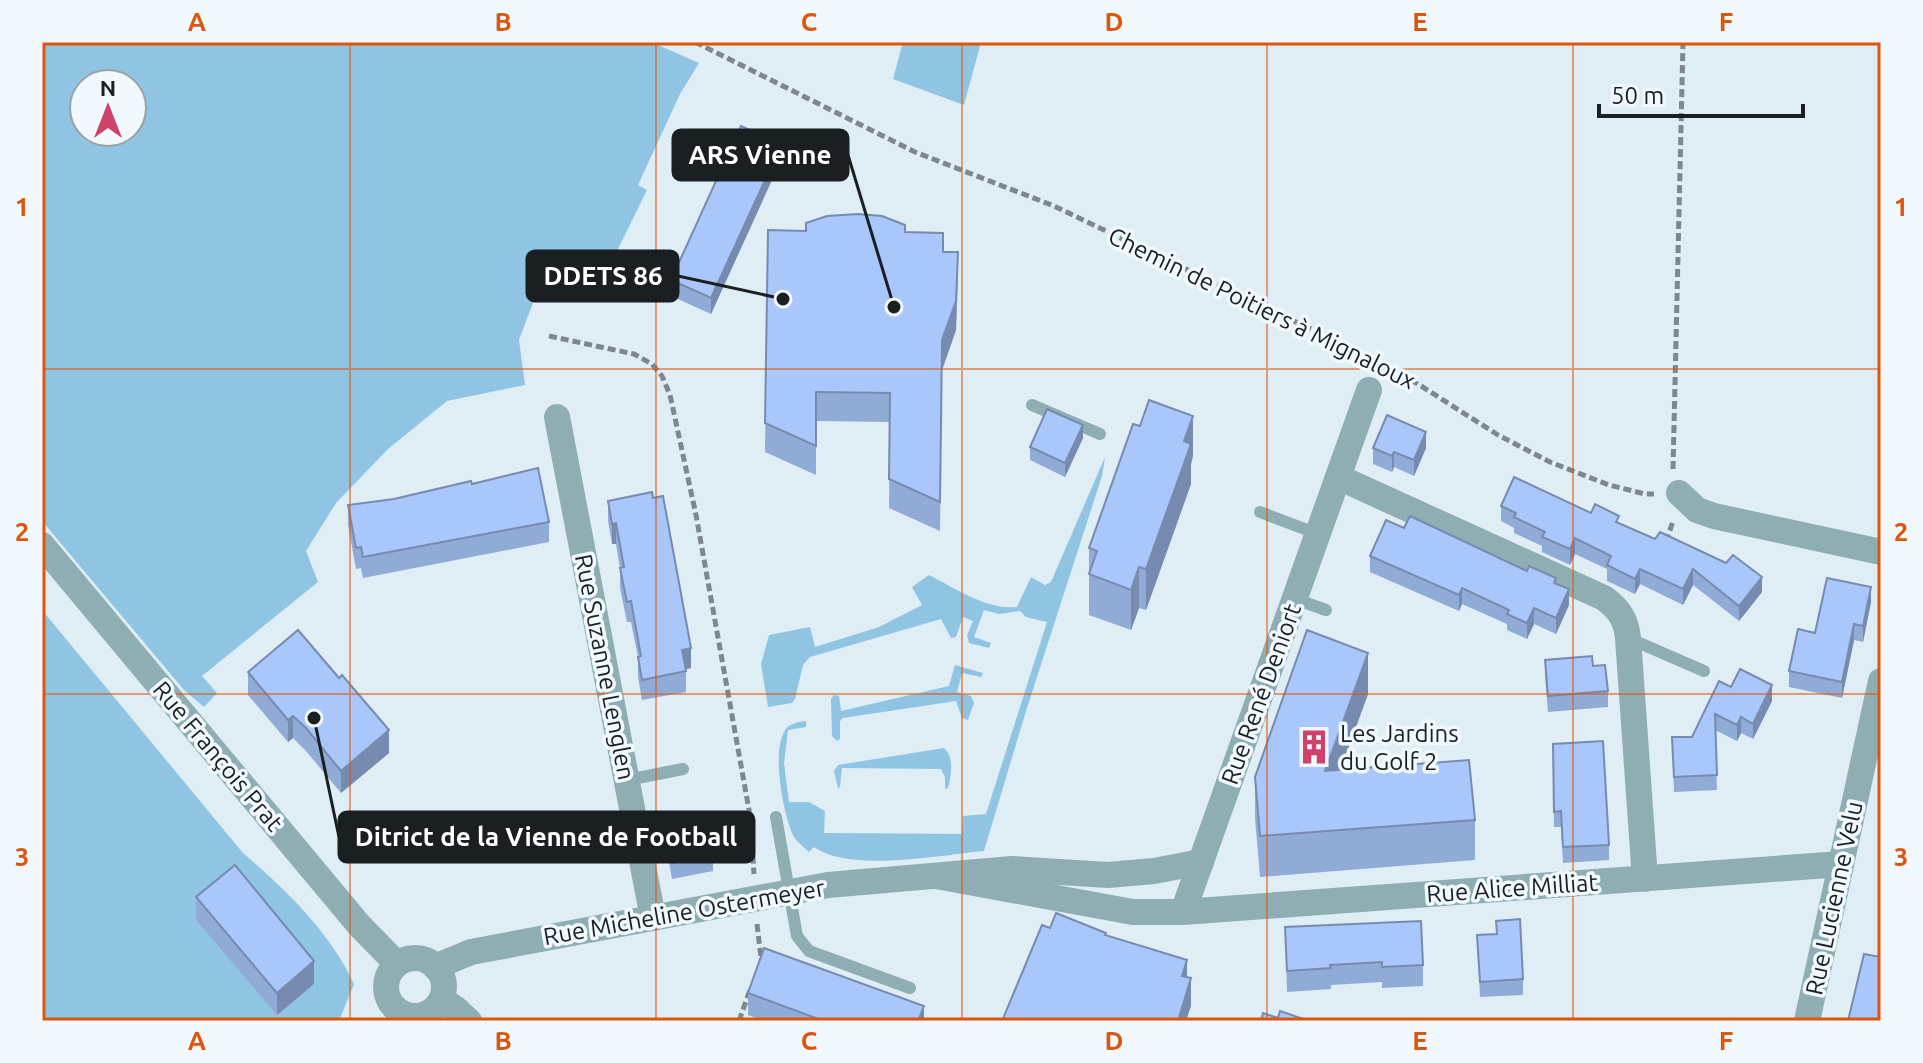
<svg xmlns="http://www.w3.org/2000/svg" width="1923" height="1063" viewBox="0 0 1923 1063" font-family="Ubuntu,sans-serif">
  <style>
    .green { fill: #8fc4e2; fill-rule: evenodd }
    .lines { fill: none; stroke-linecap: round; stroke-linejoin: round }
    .path { stroke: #7e878d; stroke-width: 5; stroke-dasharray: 8 4; stroke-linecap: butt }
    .lane { stroke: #8eaeb3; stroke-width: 12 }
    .street { stroke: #8eaeb3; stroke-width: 26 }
    .wall { fill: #91abd7 }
    .shaded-wall { fill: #768baf }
    .building { fill: #a9c7fa; stroke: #768baf; stroke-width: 2 }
    .grid { fill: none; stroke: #de560d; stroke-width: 2; stroke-opacity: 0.55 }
    .labels { text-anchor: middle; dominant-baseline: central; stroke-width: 7; stroke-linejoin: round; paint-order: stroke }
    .street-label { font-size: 24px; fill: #1a1f22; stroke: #f1f9fe }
    .poi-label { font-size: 24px; fill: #1a1f22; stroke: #f1f9fe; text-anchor: start }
    .leader { fill: none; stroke: #1a1f22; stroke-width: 3 }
    .callout-dot { fill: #1a1f22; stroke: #f1f9fe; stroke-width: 3 }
    .callout { fill: #1a1f22; stroke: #1a1f22; stroke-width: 3 }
    .callout-label { font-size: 26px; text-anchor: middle; font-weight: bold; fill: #fff }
    .neatline { fill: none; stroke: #de560d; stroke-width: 3 }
    .grid-label { font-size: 26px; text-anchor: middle; font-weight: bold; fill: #de560d }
  </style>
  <rect width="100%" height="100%" fill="#dfedf5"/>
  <g class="green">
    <path d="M 42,42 L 651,42 L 699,63 L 680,94 L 638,185 L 647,190 L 592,302 L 540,284 L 519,340 L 525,385 L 447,401 L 388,449 L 336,503 L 306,551 L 318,582 L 202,676 L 217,693 L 204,707 L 184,690 L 42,521 ZM 132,84 L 132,132 L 84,132 L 84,84 Z"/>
    <path d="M 903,42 L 981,42 L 964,105 L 893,79 Z"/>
    <path d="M 1105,457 L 1102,476 L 1026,711 L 984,851 C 940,855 850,873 814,847 L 809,852 C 803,846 795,841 792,833 C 783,811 772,754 784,732 C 788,724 797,722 806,721 L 806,727 L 788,730 L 784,763 L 789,802 L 809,802 L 825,811 L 824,833 L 962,834 L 963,816 L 986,814 L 1047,622 L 1026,617 L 1020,611 L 999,614 L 984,610 L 974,637 L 991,643 L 989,648 L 969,643 L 967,635 L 973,621 L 963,617 L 956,637 L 951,638 L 941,619 L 810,657 L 803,665 L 795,699 L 792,703 L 768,707 L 761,664 L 769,635 L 810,627 L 815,647 L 879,627 L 922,605 L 912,587 L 929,575 C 955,588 986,610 1017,607 L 1031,577 L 1045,585 L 1051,582 Z"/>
    <path d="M 42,610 L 243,853 C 286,890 330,932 354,984 L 339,1021 L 42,1021 Z"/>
    <path d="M 955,665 L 983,673 L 981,677 L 962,673 L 957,692 L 971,696 L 974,703 L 968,720 L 962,718 L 956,701 L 843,718 L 840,721 L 840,739 L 837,741 L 832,736 L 831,699 L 834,695 L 839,696 L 841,711 L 949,686 Z"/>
    <path d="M 944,748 C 955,758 951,775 948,788 L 945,789 L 945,777 L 941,769 L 842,768 L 840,787 L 838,788 L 834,771 L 838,765 Z"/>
  </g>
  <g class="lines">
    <g class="path">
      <path d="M 695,42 L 915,152 L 1054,206 L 1342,344 L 1418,384 L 1498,435 L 1550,462 L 1609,485 L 1645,494 L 1654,494"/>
      <path d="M 549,336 L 634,354 L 652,364 L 662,376 L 670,395 L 696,515 L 751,821 L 754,874"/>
      <path d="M 1673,469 L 1683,42"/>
      <path d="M 1666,542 L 1673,521"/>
      <path d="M 757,924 L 761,958"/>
      <path d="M 739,1021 L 750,990"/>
    </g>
    <g class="lane">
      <path d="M 1032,405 L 1100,434"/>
      <path d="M 1260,512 L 1318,534"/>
      <path d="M 1295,599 L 1326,610"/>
      <path d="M 1628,638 L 1704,671"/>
      <path d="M 627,780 L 683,769"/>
      <path d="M 776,817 L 797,936 L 809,951 L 910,988"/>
    </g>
    <g class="street">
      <path d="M 557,417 L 653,918"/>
      <path d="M 1338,477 L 1604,598 C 1619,609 1626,619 1628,638 L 1645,879"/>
      <path d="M 1679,493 L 1697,510 L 1714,516 L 1881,552"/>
      <path d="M 42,545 L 359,925 L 397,964"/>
      <path d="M 936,876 L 1133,912 L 1183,912 L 1841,864"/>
      <path d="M 1183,912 L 1369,390"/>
      <circle cx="415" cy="987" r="29"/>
      <path d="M 435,967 L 471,952 L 828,885 L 1012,869 L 1108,875 L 1154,871 L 1201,862"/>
      <path d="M 441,1000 L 456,1009 L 469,1021"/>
      <path d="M 1807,1021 L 1881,681"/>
    </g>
  </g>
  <g class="wall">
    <path d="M 781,160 L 711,314 L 671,296 L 671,280 Z"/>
    <path d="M 768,230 L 905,232 L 943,252 L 958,281 L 956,330 L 942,370 L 940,531 L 889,508 L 890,422 L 816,421 L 816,475 L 765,452 Z"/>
    <path d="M 1083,438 L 1065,477 L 1030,460 L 1030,447 Z"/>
    <path d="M 1373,448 L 1426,448 L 1414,476 L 1394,467 L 1392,472 L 1373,464 Z"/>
    <path d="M 1193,456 L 1191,464 L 1191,484 L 1146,610 L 1139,608 L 1131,630 L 1089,615 L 1089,548 Z"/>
    <path d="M 472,484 L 549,522 L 549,542 L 363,578 L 361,568 L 356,569 L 348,525 L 348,505 L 394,499 Z"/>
    <path d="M 608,501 L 691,668 L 686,669 L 686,692 L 642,700 L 638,677 L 638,657 L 631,622 L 627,622 L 620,588 L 620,568 L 616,544 L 612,544 L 608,521 Z"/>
    <path d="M 1501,506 L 1591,513 L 1619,523 L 1655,539 L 1762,592 L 1739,621 L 1693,585 L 1683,605 L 1640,584 L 1635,594 L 1607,581 L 1607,569 L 1575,554 L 1570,565 L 1542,552 L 1542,546 L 1514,533 L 1514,528 L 1501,521 Z"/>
    <path d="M 1370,556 L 1556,584 L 1569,605 L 1556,634 L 1534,624 L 1527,639 L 1507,630 L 1507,624 L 1462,604 L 1459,611 L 1370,572 Z"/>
    <path d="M 1871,602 L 1863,642 L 1854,640 L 1842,698 L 1789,687 L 1789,671 L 1815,633 Z"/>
    <path d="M 1545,660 L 1593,666 L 1608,691 L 1608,707 L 1548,712 L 1545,676 Z"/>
    <path d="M 248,672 L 389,753 L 341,793 L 306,751 L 293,738 L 288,742 L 248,695 Z"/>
    <path d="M 1731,687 L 1772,701 L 1753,739 L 1741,733 L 1737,741 L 1715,730 L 1717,790 L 1674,792 L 1672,737 L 1692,737 Z"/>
    <path d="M 1368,694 L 1340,770 L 1475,820 L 1475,860 L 1260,877 L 1255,818 L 1255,777 Z"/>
    <path d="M 1553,744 L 1609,845 L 1609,860 L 1563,863 L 1561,827 L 1554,827 Z"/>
    <path d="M 665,824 L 713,855 L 713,871 L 672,879 L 665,839 Z"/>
    <path d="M 196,897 L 314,984 L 277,1015 L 196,920 Z"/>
    <path d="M 1496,921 L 1523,979 L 1523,995 L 1480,997 L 1477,935 L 1496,934 Z"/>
    <path d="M 1285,927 L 1423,965 L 1423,986 L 1382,988 L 1382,982 L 1331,985 L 1331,989 L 1287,992 Z"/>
    <path d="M 748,993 L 924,1021 L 764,1021 L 748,1015 Z"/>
  </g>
  <g class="shaded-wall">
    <path d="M 781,145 L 781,160 L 711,314 L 711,298 Z"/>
    <path d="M 958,252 L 956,330 L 942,370 L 940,531 L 942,340 Z"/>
    <path d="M 1193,416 L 1193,456 L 1191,464 L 1191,484 L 1146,610 L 1146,569 L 1184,441 Z"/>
    <path d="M 1083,425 L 1083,438 L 1065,477 L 1065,463 Z"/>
    <path d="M 1426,432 L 1426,448 L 1414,476 L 1414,460 Z"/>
    <path d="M 1394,452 L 1394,467 L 1392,472 L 1392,456 Z"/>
    <path d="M 616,523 L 616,544 L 612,544 L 612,524 Z"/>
    <path d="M 1575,538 L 1575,554 L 1570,565 L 1570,549 Z"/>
    <path d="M 1139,567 L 1139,608 L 1131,630 L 1131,590 Z"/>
    <path d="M 1640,569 L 1640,584 L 1635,594 L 1635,579 Z"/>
    <path d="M 1693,569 L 1693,585 L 1683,605 L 1683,589 Z"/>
    <path d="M 1762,577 L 1762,592 L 1739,621 L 1739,606 Z"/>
    <path d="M 1871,587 L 1871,602 L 1863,642 L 1863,626 Z"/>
    <path d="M 1462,588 L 1462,604 L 1459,611 L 1459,595 Z"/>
    <path d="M 1569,589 L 1569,605 L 1556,634 L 1556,618 Z"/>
    <path d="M 1534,608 L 1534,624 L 1527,639 L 1527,623 Z"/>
    <path d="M 1854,624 L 1854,640 L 1842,698 L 1842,682 Z"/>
    <path d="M 691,648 L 691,668 L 682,670 L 682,650 Z"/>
    <path d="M 1368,653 L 1368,694 L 1325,812 L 1325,771 Z"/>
    <path d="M 1772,685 L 1772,701 L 1753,739 L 1753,724 Z"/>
    <path d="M 293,716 L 293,738 L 288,742 L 288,720 Z"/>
    <path d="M 1741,717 L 1741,733 L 1737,741 L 1737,725 Z"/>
    <path d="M 389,730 L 389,753 L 341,793 L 341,771 Z"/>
    <path d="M 1187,960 L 1187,988 L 1182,976 Z"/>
    <path d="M 314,961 L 314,984 L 277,1015 L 277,993 Z"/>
    <path d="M 1191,978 L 1191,1006 L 1186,1021 L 1178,1021 Z"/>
    <path d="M 924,1006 L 924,1021 L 918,1021 Z"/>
  </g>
  <g class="building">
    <path d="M 741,126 L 781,145 L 711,298 L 671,280 Z"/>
    <path d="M 858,214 L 882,216 L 905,225 L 905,232 L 943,233 L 943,252 L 958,252 L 956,301 L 942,340 L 940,502 L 889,479 L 890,393 L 816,392 L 816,446 L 765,423 L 768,230 L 806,231 L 806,223 L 827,216 Z"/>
    <path d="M 1149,400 L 1193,416 L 1184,441 L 1191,444 L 1146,569 L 1139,567 L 1131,590 L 1089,574 L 1097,551 L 1089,548 L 1133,424 L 1140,426 Z"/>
    <path d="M 1047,409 L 1083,425 L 1065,463 L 1030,447 Z"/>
    <path d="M 1387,415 L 1426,432 L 1414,460 L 1394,452 L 1392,456 L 1373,448 Z"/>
    <path d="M 538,468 L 549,522 L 363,557 L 361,547 L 356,548 L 348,505 L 394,499 L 471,481 L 472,484 Z"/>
    <path d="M 1514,477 L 1591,513 L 1595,504 L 1619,516 L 1616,522 L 1655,539 L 1660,532 L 1726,563 L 1733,555 L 1762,577 L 1739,606 L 1693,569 L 1683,589 L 1640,569 L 1635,579 L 1607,565 L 1611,556 L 1575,538 L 1570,549 L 1542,537 L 1545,532 L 1514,517 L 1516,513 L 1501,506 Z"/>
    <path d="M 652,492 L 653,498 L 663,496 L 691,648 L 682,650 L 686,671 L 642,680 L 638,657 L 641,656 L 631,601 L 627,602 L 620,568 L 624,567 L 616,523 L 612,524 L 608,501 Z"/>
    <path d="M 1410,516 L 1527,571 L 1529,566 L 1556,578 L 1554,583 L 1569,589 L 1556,618 L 1534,608 L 1527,623 L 1507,614 L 1509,610 L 1462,588 L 1459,595 L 1370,556 L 1386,520 L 1404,528 Z"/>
    <path d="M 1827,578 L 1871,587 L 1863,626 L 1854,624 L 1842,682 L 1789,671 L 1798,629 L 1815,633 Z"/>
    <path d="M 298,630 L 339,678 L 342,675 L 389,730 L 341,771 L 306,728 L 293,716 L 288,720 L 248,672 Z"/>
    <path d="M 1307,630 L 1368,653 L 1325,771 L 1469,760 L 1475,820 L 1260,836 L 1255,777 Z"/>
    <path d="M 1592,656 L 1593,666 L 1605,665 L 1608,691 L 1548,696 L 1545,660 Z"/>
    <path d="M 1740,669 L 1772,685 L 1753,724 L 1741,717 L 1737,725 L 1715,714 L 1717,775 L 1674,777 L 1672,737 L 1692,737 L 1719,681 L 1731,687 Z"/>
    <path d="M 1603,741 L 1609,845 L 1563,847 L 1561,811 L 1554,812 L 1553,744 Z"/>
    <path d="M 706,815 L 713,855 L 672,863 L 665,824 Z"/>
    <path d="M 235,865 L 314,961 L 277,993 L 196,897 Z"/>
    <path d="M 1056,913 L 1106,933 L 1105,935 L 1187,960 L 1182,976 L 1191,978 L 1178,1021 L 1002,1021 L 1042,925 L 1050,928 Z"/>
    <path d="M 1520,919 L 1523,979 L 1480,982 L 1477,935 L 1497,934 L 1496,921 Z"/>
    <path d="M 1421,921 L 1423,965 L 1382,967 L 1382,962 L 1330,965 L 1331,968 L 1287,971 L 1285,927 Z"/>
    <path d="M 764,948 L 924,1006 L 918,1021 L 824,1021 L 748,993 Z"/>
    <path d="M 1864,954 L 1881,957 L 1881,1021 L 1848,1021 Z"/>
    <path d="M 1280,1011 L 1309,1021 L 1261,1021 L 1263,1013 L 1278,1018 Z"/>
  </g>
  <path class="grid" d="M 350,42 L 350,1021M 656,42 L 656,1021M 962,42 L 962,1021M 1267,42 L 1267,1021M 1573,42 L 1573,1021M 42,369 L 1881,369M 42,694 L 1881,694"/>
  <defs>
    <g id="building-bare" transform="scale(2.76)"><path d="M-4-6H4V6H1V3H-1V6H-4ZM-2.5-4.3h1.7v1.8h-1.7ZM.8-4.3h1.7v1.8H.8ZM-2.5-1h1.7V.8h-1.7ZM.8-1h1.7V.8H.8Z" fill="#d1426b" stroke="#f1f9fe" stroke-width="2.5" paint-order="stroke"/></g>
  </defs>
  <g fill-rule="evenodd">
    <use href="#building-bare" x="1314" y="747"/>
  </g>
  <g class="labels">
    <g class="street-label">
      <text transform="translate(1262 308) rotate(26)">Chemin de Poitiers à Mignaloux</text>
      <text transform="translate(605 667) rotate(79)">Rue Suzanne Lenglen</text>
      <text transform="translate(1261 694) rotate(-70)">Rue René Deniort</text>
      <text transform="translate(218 756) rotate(50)">Rue François Prat</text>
      <text transform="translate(1512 888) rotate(-4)">Rue Alice Milliat</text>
      <text transform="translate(1834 898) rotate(-78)">Rue Lucienne Velu</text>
      <text transform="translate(684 912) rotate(-10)">Rue Micheline Ostermeyer</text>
    </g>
    <g class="poi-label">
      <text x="1340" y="733">Les Jardins<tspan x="1340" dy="28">du Golf 2</tspan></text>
    </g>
  </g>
  <path class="leader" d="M894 307L848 155M783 299L678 276M314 718L339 837"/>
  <g class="callout-dot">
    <circle cx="894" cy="307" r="8"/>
    <circle cx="783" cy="299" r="8"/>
    <circle cx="314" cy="718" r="8"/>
  </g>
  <g class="callout">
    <rect x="673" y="130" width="175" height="50" rx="8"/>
    <rect x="527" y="251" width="151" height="50" rx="8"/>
    <rect x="339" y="812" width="415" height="50" rx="8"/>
  </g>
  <g class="callout-label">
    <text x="760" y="164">ARS Vienne</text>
    <text x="603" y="285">DDETS 86</text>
    <text x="546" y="846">Ditrict de la Vienne de Football</text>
  </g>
  <rect width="1923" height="1063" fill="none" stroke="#f1f9fe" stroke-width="88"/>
  <g transform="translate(108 108)"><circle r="38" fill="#f1f9fe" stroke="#9ba2a6" stroke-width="2"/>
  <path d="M0-6L14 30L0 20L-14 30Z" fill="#d1426b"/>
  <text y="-12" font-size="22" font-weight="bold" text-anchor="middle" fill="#1a1f22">N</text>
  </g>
  <path d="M1599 104v12h204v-12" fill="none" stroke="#1a1f22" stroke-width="4"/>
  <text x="1611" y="104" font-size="24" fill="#1a1f22" stroke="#f1f9fe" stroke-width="6" paint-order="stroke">50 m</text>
  <rect x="44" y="44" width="1835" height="975" class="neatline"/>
  <g class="grid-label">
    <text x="197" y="31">A</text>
    <text x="503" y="31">B</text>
    <text x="809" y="31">C</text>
    <text x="1114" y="31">D</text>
    <text x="1420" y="31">E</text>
    <text x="1726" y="31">F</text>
    <text x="22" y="216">1</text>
    <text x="1901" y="216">1</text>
    <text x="22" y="541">2</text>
    <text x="1901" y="541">2</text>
    <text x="22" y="866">3</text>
    <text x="1901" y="866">3</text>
    <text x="197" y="1050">A</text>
    <text x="503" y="1050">B</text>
    <text x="809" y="1050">C</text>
    <text x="1114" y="1050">D</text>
    <text x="1420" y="1050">E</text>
    <text x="1726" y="1050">F</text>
  </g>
</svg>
